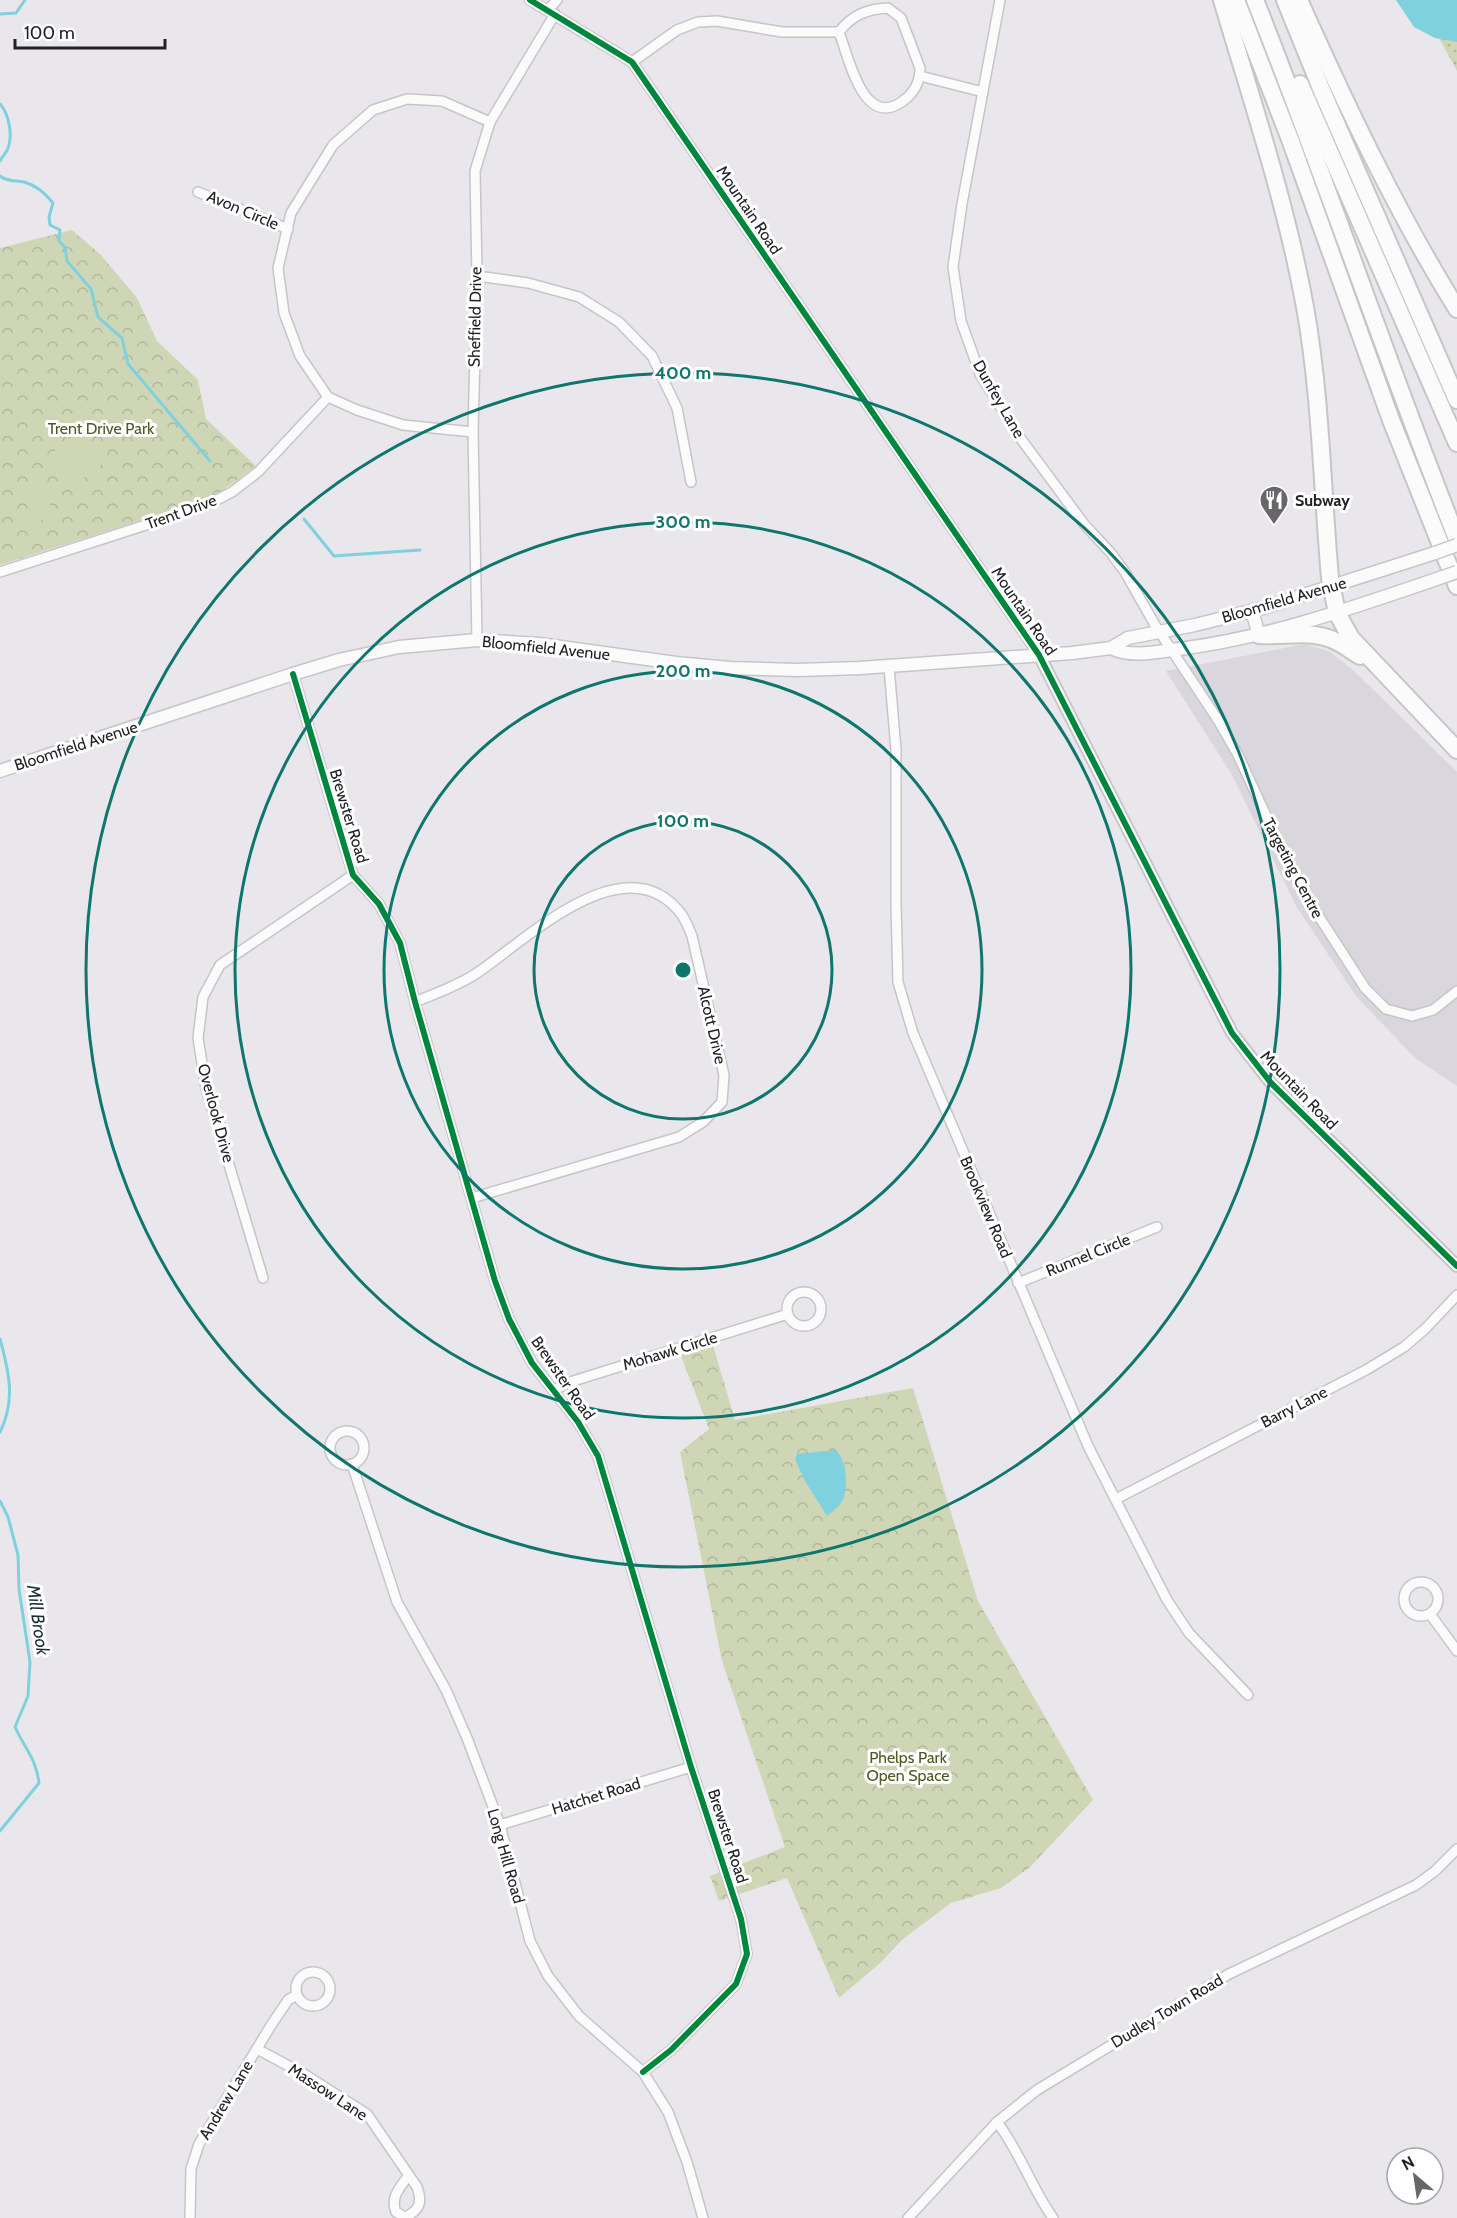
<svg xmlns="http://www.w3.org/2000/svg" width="1457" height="2218" viewBox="0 0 1457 2218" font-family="Cabin,sans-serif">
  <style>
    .built { fill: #dad6de }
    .grass { fill: url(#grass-dots) }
    .park { fill: url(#park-crowns) }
    .garden { fill: #cfd6b5 }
    .water { fill: #7fd1de }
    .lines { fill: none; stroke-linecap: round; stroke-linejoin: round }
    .stream { stroke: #7fd1de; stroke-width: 3 }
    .minor-casing { stroke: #c6c5c7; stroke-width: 12 }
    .tertiary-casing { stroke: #c6c5c7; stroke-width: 14 }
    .secondary-casing { stroke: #c6c5c7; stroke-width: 15 }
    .motorway-casing { stroke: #c6c5c7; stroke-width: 20 }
    .minor { stroke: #fcfbfc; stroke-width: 9 }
    .tertiary { stroke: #fcfbfc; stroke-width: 10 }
    .secondary { stroke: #fcfbfc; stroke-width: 12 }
    .motorway { stroke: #fcfbfc; stroke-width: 16 }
    .secondary-bridge-casing { stroke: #c6c5c7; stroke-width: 15; stroke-linecap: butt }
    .secondary-bridge { stroke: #fcfbfc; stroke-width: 12 }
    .cycleway-casing { stroke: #fff; stroke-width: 10 }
    .cycleway { stroke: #00873e; stroke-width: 6 }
    .ring { fill: none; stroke: #0f766e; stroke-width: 3 }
    .labels { text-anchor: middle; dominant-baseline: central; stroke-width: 6; stroke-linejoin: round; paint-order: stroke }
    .street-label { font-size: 16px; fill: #222123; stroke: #fff }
    .park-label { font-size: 16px; fill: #4e5a21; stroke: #fff }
    .poi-label { font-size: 16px; font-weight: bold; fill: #222123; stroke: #fff; text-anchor: start }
    .water-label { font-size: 18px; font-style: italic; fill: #182d30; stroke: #fff }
    .centre { fill: #0f766e; stroke: #fff; stroke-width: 3 }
    .ring-label { font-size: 18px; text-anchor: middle; font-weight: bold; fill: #0f766e; stroke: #fff; stroke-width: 6; stroke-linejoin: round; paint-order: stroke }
  </style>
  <defs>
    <pattern id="grass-dots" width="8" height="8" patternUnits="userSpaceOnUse" patternTransform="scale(1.5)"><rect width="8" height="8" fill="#cfd6b5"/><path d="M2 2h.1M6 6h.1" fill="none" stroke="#b1b79b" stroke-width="1.8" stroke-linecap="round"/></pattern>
    <pattern id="park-crowns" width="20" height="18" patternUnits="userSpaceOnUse" patternTransform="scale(1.5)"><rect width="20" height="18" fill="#cfd6b5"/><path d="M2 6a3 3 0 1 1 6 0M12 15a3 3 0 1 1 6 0" fill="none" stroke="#b1b79b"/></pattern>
  </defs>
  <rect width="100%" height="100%" fill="#e9e7eb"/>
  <path class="built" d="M 1305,644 L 1330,652 L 1353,670 L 1457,772 L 1457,1086 L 1415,1058 L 1356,996 L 1296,906 L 1232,775 L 1166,671 Z"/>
  <path class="grass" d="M 1439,38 L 1457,41 L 1457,71 Z"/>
  <g class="park">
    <path d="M 72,230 L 100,254 L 137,298 L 157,341 L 198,380 L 206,419 L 256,466 L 214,497 L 0,565 L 0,248 Z"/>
    <path d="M 712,1342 L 735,1420 L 913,1388 L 978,1601 L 1093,1800 L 1030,1867 L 1001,1888 L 951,1903 L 903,1939 L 879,1964 L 839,1998 L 787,1878 L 719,1901 L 710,1876 L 785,1847 L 722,1661 L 680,1452 L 709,1429 L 680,1353 Z"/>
  </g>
  <g class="garden">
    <path d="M 77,436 C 92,438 102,450 101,465 L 74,485 L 52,457 C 58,443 63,439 77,436 Z"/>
    <path d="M 42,480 L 54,516 L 33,523 L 21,487 Z"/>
  </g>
  <g class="water">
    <path d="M 1396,0 L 1457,0 L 1457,42 L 1435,38 L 1414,27 Z"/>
    <path d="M 835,1450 C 846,1456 849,1488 843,1499 C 840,1506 833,1511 827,1516 L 805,1481 L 795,1459 L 797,1454 Z"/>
  </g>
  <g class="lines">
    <g class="stream">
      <path d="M 0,14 L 16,13 L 25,0"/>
      <path d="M 0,104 C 9,114 13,135 8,148 C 7,152 2,157 0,161"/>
      <path d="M 0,176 C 7,182 16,180 24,182 C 35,185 46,194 53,203 L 49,217 L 50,225 L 60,230 L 59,241 L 65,247 L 67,261 L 91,289 L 98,317 L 122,338 L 128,364 L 210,461"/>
      <path d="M 304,519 L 334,556 L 420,550"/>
      <path d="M 0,1339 C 9,1372 16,1400 0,1432"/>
      <path d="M 0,1501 L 8,1517 L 18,1555 L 19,1589 L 30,1662 L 28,1696 L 15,1727 C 25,1749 36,1758 39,1783 L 0,1831"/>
    </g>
    <g class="minor-casing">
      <g id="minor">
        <path d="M 530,0 L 632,62 L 1039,655"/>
        <path d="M 1000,0 L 962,204 L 953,267 L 961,321 L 980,374 L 1018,435 L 1084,524 L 1110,552 L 1125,572 L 1155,625 L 1218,720 L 1238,755 L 1282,850 L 1307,898 L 1365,988 L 1386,1009 L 1412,1016 L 1433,1010 L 1457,991"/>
        <path d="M 888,8 L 901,18 L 920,68 C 920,81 914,93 903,101 C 863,130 849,58 839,32 C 852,15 867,9 888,8 Z"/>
        <path d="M 548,10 L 557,0"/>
        <path d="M 632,62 L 677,30 L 698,22 L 717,21 L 782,32 L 839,32"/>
        <path d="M 920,76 L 983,92"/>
        <path d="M 198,192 L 288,229"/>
        <path d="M 477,276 L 528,283 L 579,297 L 619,322 L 652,356 L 677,408 L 691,482"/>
        <path d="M 473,432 L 403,425 L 357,410 L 328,397 L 300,356 L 284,313 L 278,268 L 291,213 L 333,145 L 373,110 L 407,99 L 442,101 L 490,122"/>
        <path d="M 0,572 L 180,514 L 211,503 L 232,492 L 258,472 L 328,397"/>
        <path d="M 477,640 L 473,432 L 477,276 L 475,171 L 490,122 L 555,14"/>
        <path d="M 889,667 L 896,750 L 896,905 L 898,982 L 913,1033 L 1088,1446 L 1167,1600 L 1189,1633 L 1248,1695"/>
        <path d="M 293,674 L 353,875 L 379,904 L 400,943 L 415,1002 L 495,1281 L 509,1319 L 532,1363 L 578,1422 L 598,1456 L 691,1767 L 741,1919 L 747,1954 L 736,1984 L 671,2050 L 643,2072"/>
        <path d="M 415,1002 C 436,993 458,986 477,973 C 526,940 627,840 682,915 C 686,921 689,929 692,936 L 724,1075 L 722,1102 L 703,1122 L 679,1137 L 472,1198"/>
        <path d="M 263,1278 L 206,1088 L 198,1038 L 203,997 L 220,965 L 353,875"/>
        <path d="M 1018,1283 L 1157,1227"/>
        <circle cx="804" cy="1309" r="17"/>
        <path d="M 554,1390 L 570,1382 L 788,1314"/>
        <circle cx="347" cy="1448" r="17"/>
        <path d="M 352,1464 L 397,1602 L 446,1690 L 467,1738 L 500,1825 L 530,1941 L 548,1976 L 579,2016 L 643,2072 L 668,2112 L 687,2162 L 703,2218"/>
        <path d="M 1116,1499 L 1366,1370 L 1404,1347 L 1425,1329 L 1457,1295"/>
        <circle cx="1421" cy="1599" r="17"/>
        <path d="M 1430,1614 L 1457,1651"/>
        <path d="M 500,1825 L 691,1767"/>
        <circle cx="313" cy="1989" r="17"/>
        <path d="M 257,2049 L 304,2074 L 367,2114 L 417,2187 C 422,2201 421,2210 405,2217 L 396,2212 C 390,2197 400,2188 408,2176"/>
        <path d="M 997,2122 C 1020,2152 1031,2187 1053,2218"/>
        <path d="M 190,2218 L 191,2169 L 199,2144 L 270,2027 L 288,2000 L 297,1995"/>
        <path d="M 908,2218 L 997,2122 L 1037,2090 L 1229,1974 L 1416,1885 L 1435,1871 L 1457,1849"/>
      </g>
    </g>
    <g class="tertiary-casing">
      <path id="tertiary" d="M 1039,655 L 1232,1033 L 1271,1083 L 1457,1266"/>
    </g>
    <g class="secondary-casing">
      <g id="secondary">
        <path d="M 1252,611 L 1259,635"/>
        <path d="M 1111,648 C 1131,658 1156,652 1179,649 C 1265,638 1346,610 1428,582"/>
        <path d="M 0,771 L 293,674 L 339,660 L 399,647 L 477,640 L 539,644 L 676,663 L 730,668 L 798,670 L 860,668 L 1072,653 L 1111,648 L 1128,638 L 1195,625 L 1263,608 L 1435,553"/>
      </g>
    </g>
    <g class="motorway-casing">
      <g id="motorway">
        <path d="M 1222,0 C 1252,101 1286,203 1305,307 C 1321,396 1322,488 1330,578 L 1337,613 L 1351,638 L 1457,750"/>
        <path d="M 1236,0 L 1291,142 L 1391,420 L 1457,586"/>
        <path d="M 1255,0 C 1326,178 1386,360 1457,539"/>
        <path d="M 1285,0 L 1322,91 L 1457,400"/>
        <path d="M 1299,0 C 1346,105 1396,211 1457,309"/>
        <path d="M 1300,84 L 1457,443"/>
        <path d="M 1259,635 C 1283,637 1308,630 1331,639 C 1342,643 1350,650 1360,656"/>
      </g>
    </g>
    <use href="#minor" class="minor"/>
    <use href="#tertiary" class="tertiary"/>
    <use href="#secondary" class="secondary"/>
    <use href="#motorway" class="motorway"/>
    <g class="secondary-bridge-casing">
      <g id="secondary-bridge">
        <path d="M 1435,553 L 1457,545"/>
        <path d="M 1428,582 L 1457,572"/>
      </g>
    </g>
    <use href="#secondary-bridge" class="secondary-bridge"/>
    <g class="cycleway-casing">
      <g id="cycleway">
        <path d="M 530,0 L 632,62 L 1039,655 L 1232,1033 L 1271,1083 L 1457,1266"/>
        <path d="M 293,674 L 353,875 L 379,904 L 400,943 L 415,1002 L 495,1281 L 509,1319 L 532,1363 L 578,1422 L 598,1456 L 691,1767 L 741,1919 L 747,1954 L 736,1984 L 671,2050 L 643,2072"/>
      </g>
    </g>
    <use href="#cycleway" class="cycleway"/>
  </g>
  <g class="ring">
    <circle cx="683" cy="970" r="149"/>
    <circle cx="683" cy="970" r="299"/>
    <circle cx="683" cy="970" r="448"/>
    <circle cx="683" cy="970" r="597"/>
  </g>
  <defs>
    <g id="restaurant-pin" transform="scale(1.5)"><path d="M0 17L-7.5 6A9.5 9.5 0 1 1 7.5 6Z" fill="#686669" stroke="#fff"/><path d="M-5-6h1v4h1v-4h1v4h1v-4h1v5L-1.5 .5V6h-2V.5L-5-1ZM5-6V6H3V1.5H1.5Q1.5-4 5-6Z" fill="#fff"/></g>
  </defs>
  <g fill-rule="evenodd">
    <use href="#restaurant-pin" x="1274" y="500"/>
  </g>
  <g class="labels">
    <g class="street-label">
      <text transform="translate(243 210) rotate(23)">Avon Circle</text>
      <text transform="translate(749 210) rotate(56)">Mountain Road</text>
      <text transform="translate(475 317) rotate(-89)">Sheffield Drive</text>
      <text transform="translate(999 399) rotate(60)">Dunfey Lane</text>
      <text transform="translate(181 512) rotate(-20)">Trent Drive</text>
      <text transform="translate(1284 600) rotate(-16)">Bloomfield Avenue</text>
      <text transform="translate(1024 611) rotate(56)">Mountain Road</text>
      <text transform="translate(546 648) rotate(6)">Bloomfield Avenue</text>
      <text transform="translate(76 746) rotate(-18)">Bloomfield Avenue</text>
      <text transform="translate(349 816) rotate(73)">Brewster Road</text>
      <text transform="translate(1293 868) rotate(62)">Targeting Centre</text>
      <text transform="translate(712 1025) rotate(77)">Alcott Drive</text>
      <text transform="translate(1299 1090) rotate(46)">Mountain Road</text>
      <text transform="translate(216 1113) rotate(75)">Overlook Drive</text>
      <text transform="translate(986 1207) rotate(67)">Brookview Road</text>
      <text transform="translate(1088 1255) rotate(-22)">Runnel Circle</text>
      <text transform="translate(670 1351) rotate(-17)">Mohawk Circle</text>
      <text transform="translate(563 1378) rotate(55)">Brewster Road</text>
      <text transform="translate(1294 1407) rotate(-27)">Barry Lane</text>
      <text transform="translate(596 1796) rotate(-17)">Hatchet Road</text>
      <text transform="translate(728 1836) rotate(72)">Brewster Road</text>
      <text transform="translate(506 1856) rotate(74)">Long Hill Road</text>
      <text transform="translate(1167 2011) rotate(-31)">Dudley Town Road</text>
      <text transform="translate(328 2092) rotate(33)">Massow Lane</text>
      <text transform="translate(226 2100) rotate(-59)">Andrew Lane</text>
    </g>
    <g class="park-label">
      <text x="101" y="428">Trent Drive Park</text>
      <text x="908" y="1757">Phelps Park<tspan x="908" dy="18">Open Space</tspan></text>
    </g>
    <g class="poi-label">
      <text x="1295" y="500">Subway</text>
    </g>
    <g class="water-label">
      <text transform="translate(38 1620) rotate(82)">Mill Brook</text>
    </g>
  </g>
  <circle cx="683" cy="970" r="9" class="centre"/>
  <g class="ring-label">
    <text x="683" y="379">400 m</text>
    <text x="683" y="528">300 m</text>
    <text x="683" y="677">200 m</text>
    <text x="683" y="827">100 m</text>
  </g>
  <g transform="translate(1415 2176) rotate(331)"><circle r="28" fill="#ffffff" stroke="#a7a6a7" stroke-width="1.5"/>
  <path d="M0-4.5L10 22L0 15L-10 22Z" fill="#686669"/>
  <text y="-9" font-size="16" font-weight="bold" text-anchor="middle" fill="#222123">N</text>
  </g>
  <path d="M15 39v9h150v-9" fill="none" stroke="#222123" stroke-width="3"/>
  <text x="24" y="39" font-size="18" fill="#222123" stroke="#ffffff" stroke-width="4.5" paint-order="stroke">100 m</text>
</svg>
